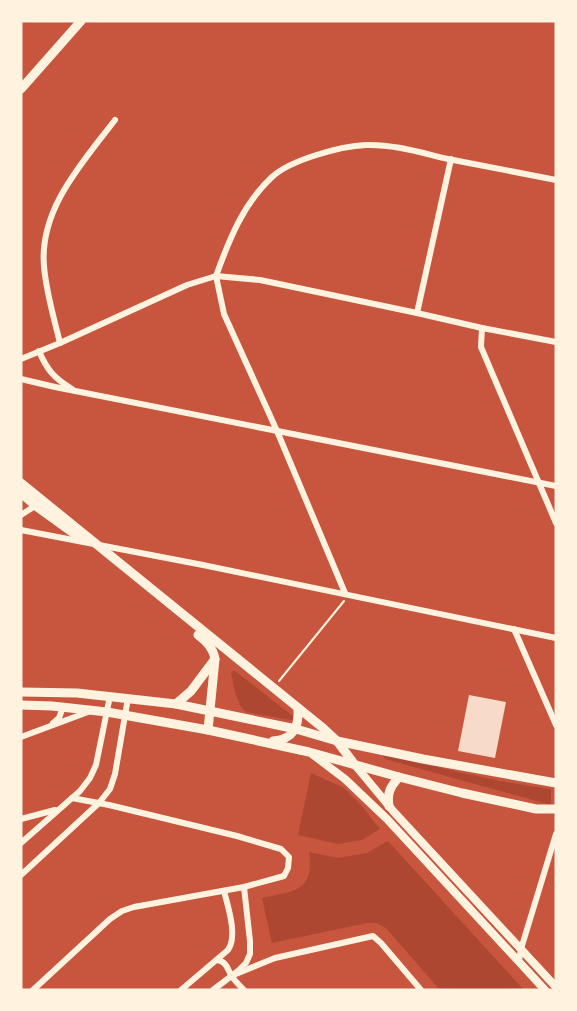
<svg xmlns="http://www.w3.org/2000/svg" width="577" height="1011" viewBox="0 0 577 1011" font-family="'Roboto Condensed',sans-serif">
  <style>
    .green { fill: #ae4732 }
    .building { fill: #f7dbc8 }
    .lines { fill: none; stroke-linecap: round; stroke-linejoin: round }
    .path { stroke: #fff3e0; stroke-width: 2 }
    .minor { stroke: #fff3e0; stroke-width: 6 }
    .secondary { stroke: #fff3e0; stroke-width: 8 }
    .primary { stroke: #fff3e0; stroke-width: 9 }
  </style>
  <rect width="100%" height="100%" fill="#c8553d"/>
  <g class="green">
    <path d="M 233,671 L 235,671 L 294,717 L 295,720 L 291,720 L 246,712 C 236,704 234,685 231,673 Z"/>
    <path d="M 382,754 C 438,767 494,782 551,789 L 551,805 L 385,759 Z"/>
    <path d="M 311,773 L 344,788 L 361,805 L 380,829 L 362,840 L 338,844 L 298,835 Z"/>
    <path d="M 388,841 L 524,990 L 440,990 L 386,928 L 376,923 L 367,923 L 272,943 L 262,898 C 293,891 315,892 309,852 L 338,858 L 367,853 Z"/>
  </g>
  <path class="building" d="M 469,695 L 506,702 L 495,758 L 458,751 Z"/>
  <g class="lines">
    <path class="path" d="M 279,681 L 344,601"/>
    <g class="minor">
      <path d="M 216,276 C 229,240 243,204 272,177 C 290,160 341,146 366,145 C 393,144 422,153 448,159 C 484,166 520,173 556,180"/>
      <path d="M 216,276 L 224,314 L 277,431 L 345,593"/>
      <path d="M 417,313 L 451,159"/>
      <path d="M 482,328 L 481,347 L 556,523"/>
      <path d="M 60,343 C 54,318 46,292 44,266 C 39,209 83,162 115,120"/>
      <path d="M 39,351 C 47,370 54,378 72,389"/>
      <path d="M 21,359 L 60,343 L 187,285 L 216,276 L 260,280 L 417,313 L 482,328 L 556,342"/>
      <path d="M 21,379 L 55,387 L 556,486"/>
      <path d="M 21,515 L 38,504"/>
      <path d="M 21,530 L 203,565 L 556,638"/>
      <path d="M 514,629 L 556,725"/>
      <path d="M 53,723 L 59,718 L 63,707"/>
      <path d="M 21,737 L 88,712"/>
      <path d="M 21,819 L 55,810"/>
      <path d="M 21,843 L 80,791 L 90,778 L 96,765 L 110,696"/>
      <path d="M 21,875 L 99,803 L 110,789 L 115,774 L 128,698"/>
      <path d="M 217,960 C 228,962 227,970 233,978 C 236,982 240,986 244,990"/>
      <path d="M 519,961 L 521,949 L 556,834"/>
      <path d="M 231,976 L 275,958 L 373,936 L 381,943 L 421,990"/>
      <path d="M 33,990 L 110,919 L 122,911 L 134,907 L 244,887 L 284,876 L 288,868 L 289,857 L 281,849 L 237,836 L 109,805 L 72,798"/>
      <path d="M 181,990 L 228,950 C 238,936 228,907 224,891"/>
      <path d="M 213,990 L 238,971 L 246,963 L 250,954 L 250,941 L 244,887"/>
    </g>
    <g class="secondary">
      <path d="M 312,754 L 345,779 L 387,819 L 545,990"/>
      <path d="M 355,765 L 394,812 L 556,987"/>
    </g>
    <g class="primary">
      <path d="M 21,89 L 81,21"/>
      <path d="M 21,483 L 323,728 L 337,741 L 355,765"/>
      <path d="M 21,493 L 36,506 L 79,537"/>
      <path d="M 198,635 C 207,642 213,648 215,659 L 208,730"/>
      <path d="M 21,692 L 77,693 L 176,704 L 296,729 L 337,741 L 423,759 L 556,783"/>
      <path d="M 176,704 L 191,691 L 215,659"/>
      <path d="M 21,705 L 52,706 L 107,712 L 208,730 L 309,752 L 399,777 L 462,793 L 536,809 L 556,809"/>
      <path d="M 273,741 C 294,739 299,727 298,708"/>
      <path d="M 389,806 C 387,793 390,787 399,777"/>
    </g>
  </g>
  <rect width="577" height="1011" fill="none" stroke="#fff3e0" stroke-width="45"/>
</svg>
